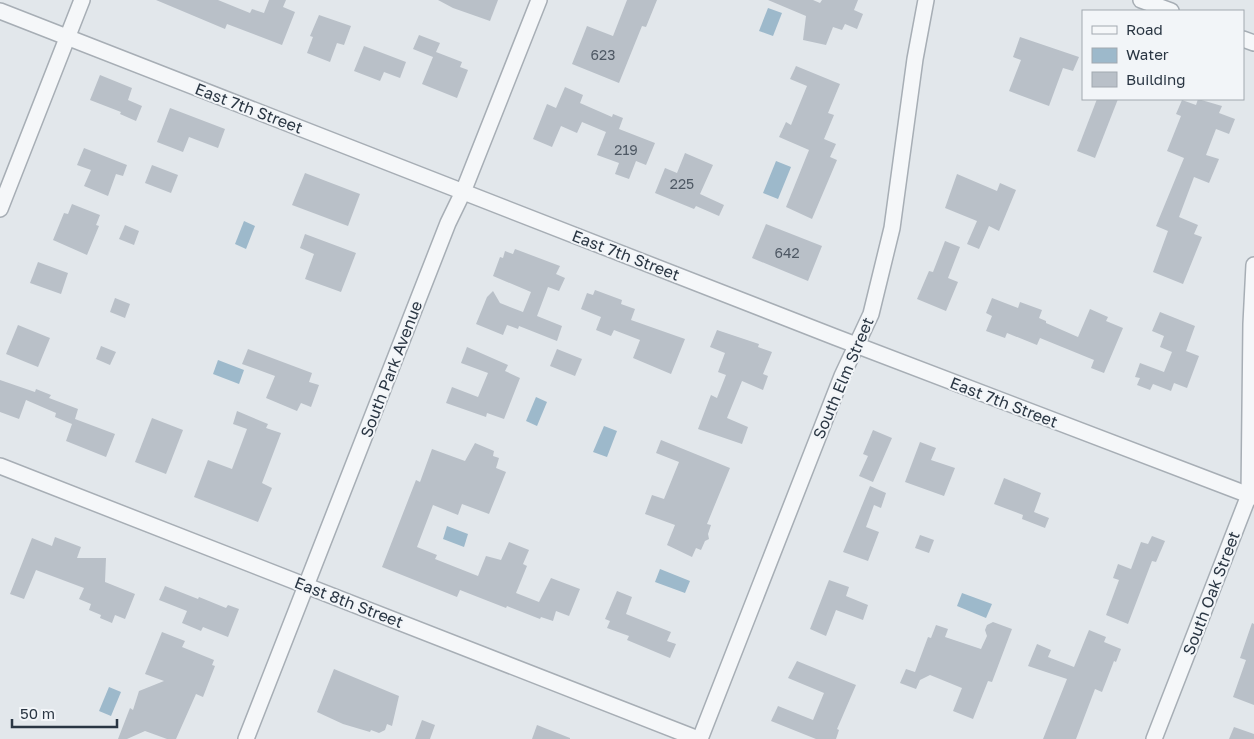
<svg xmlns="http://www.w3.org/2000/svg" width="1254" height="739" viewBox="0 0 1254 739" font-family="'Golos Text',sans-serif">
  <style>
    .water { fill: #9db9cb }
    .building { fill: #b9c0c8 }
    .lines { fill: none; stroke-linecap: round; stroke-linejoin: round }
    .minor-casing { stroke: #a7aeb5; stroke-width: 18 }
    .minor { stroke: #f5f7f9; stroke-width: 15 }
    .labels { text-anchor: middle; dominant-baseline: central; stroke-width: 4; stroke-linejoin: round; paint-order: stroke }
    .number-label { font-size: 14px; fill: #4e5864 }
    .street-label { font-size: 16px; fill: #2a3643; stroke: #f2f5f8 }
  </style>
  <rect width="100%" height="100%" fill="#e2e7eb"/>
  <g class="water">
    <path d="M 768,8 L 782,13 L 773,36 L 759,31 Z"/>
    <path d="M 776,161 L 791,167 L 778,199 L 763,193 Z"/>
    <path d="M 244,221 L 255,226 L 246,249 L 235,244 Z"/>
    <path d="M 218,360 L 244,370 L 239,384 L 213,374 Z"/>
    <path d="M 536,397 L 547,402 L 537,426 L 526,421 Z"/>
    <path d="M 604,426 L 617,431 L 607,457 L 593,452 Z"/>
    <path d="M 447,526 L 468,534 L 464,547 L 443,539 Z"/>
    <path d="M 660,569 L 690,581 L 685,593 L 655,582 Z"/>
    <path d="M 962,593 L 992,604 L 986,618 L 957,606 Z"/>
    <path d="M 109,687 L 121,692 L 111,716 L 99,711 Z"/>
  </g>
  <g class="building">
    <path d="M 156,0 L 218,0 L 250,13 L 252,9 L 264,13 L 269,0 L 286,0 L 283,7 L 295,12 L 282,45 L 227,24 L 225,29 Z"/>
    <path d="M 438,0 L 498,0 L 490,21 L 453,8 Z"/>
    <path d="M 627,0 L 657,0 L 646,27 L 642,26 L 619,83 L 572,64 L 587,26 L 613,36 Z"/>
    <path d="M 768,0 L 813,0 L 820,3 L 822,0 L 858,0 L 854,10 L 863,14 L 857,29 L 845,24 L 842,30 L 833,27 L 826,45 L 803,40 L 806,16 Z"/>
    <path d="M 319,15 L 351,26 L 344,45 L 337,43 L 330,62 L 307,53 L 313,37 L 310,36 Z"/>
    <path d="M 419,35 L 440,43 L 436,52 L 462,62 L 460,67 L 468,70 L 457,98 L 422,84 L 433,57 L 413,49 Z"/>
    <path d="M 1020,37 L 1079,57 L 1073,71 L 1063,68 L 1049,106 L 1009,91 L 1021,60 L 1013,57 Z"/>
    <path d="M 364,46 L 406,62 L 400,78 L 384,72 L 380,81 L 354,71 Z"/>
    <path d="M 796,66 L 840,84 L 828,113 L 834,115 L 824,139 L 836,144 L 830,157 L 837,160 L 812,219 L 786,207 L 809,150 L 779,137 L 786,122 L 791,125 L 807,86 L 790,79 Z"/>
    <path d="M 100,75 L 132,88 L 128,100 L 142,106 L 136,121 L 120,114 L 121,112 L 90,100 Z"/>
    <path d="M 565,87 L 583,95 L 580,103 L 612,117 L 613,114 L 623,118 L 619,129 L 655,143 L 646,165 L 636,161 L 629,179 L 615,174 L 619,163 L 597,155 L 606,132 L 582,122 L 577,133 L 561,126 L 552,147 L 533,139 L 547,104 L 556,108 Z"/>
    <path d="M 1097,99 L 1118,99 L 1095,158 L 1077,151 Z"/>
    <path d="M 1198,99 L 1222,106 L 1219,113 L 1235,119 L 1229,134 L 1216,129 L 1206,155 L 1219,159 L 1209,183 L 1194,177 L 1179,217 L 1198,225 L 1194,234 L 1202,237 L 1183,284 L 1153,272 L 1168,231 L 1156,226 L 1184,158 L 1167,151 L 1181,116 L 1176,114 L 1182,100 L 1196,105 Z"/>
    <path d="M 170,108 L 225,129 L 218,148 L 189,137 L 183,152 L 157,142 Z"/>
    <path d="M 84,148 L 127,165 L 123,176 L 116,174 L 108,196 L 84,186 L 91,170 L 77,165 Z"/>
    <path d="M 685,153 L 713,165 L 700,194 L 724,205 L 719,216 L 696,206 L 694,209 L 655,193 L 665,168 L 677,173 Z"/>
    <path d="M 152,165 L 178,175 L 171,193 L 145,183 Z"/>
    <path d="M 305,173 L 360,194 L 348,226 L 292,205 Z"/>
    <path d="M 957,174 L 997,191 L 1000,183 L 1016,190 L 999,231 L 989,226 L 979,249 L 967,244 L 977,221 L 945,208 Z"/>
    <path d="M 72,204 L 100,215 L 96,225 L 99,226 L 87,255 L 53,240 L 64,213 L 68,214 Z"/>
    <path d="M 766,224 L 822,246 L 808,281 L 752,258 Z"/>
    <path d="M 125,225 L 139,231 L 134,245 L 119,239 Z"/>
    <path d="M 305,234 L 356,253 L 341,292 L 305,279 L 314,254 L 300,248 Z"/>
    <path d="M 945,241 L 960,247 L 948,278 L 958,282 L 946,311 L 917,299 L 929,271 L 933,272 Z"/>
    <path d="M 515,249 L 560,266 L 556,274 L 565,278 L 559,291 L 548,287 L 537,316 L 562,326 L 557,341 L 519,326 L 518,329 L 507,325 L 503,335 L 476,324 L 487,297 L 493,291 L 500,303 L 523,312 L 531,292 L 493,276 L 500,257 L 503,258 L 505,251 L 513,254 Z"/>
    <path d="M 38,262 L 68,273 L 61,294 L 30,283 Z"/>
    <path d="M 595,290 L 622,300 L 621,304 L 635,309 L 631,320 L 685,339 L 671,374 L 633,358 L 640,340 L 614,330 L 611,336 L 596,330 L 601,317 L 581,309 L 587,293 L 593,295 Z"/>
    <path d="M 115,298 L 130,304 L 125,318 L 110,312 Z"/>
    <path d="M 992,298 L 1018,308 L 1020,302 L 1042,310 L 1039,318 L 1046,321 L 1046,323 L 1078,337 L 1090,309 L 1108,317 L 1106,321 L 1123,328 L 1104,373 L 1091,368 L 1094,360 L 1040,338 L 1037,345 L 1007,333 L 1005,338 L 986,331 L 992,316 L 986,313 Z"/>
    <path d="M 1160,312 L 1195,326 L 1186,351 L 1199,356 L 1187,388 L 1174,383 L 1171,391 L 1153,384 L 1150,390 L 1137,385 L 1140,378 L 1135,377 L 1140,363 L 1164,372 L 1172,352 L 1160,347 L 1164,336 L 1152,331 Z"/>
    <path d="M 18,325 L 50,338 L 38,367 L 6,354 Z"/>
    <path d="M 717,330 L 759,344 L 758,347 L 772,352 L 763,374 L 768,376 L 763,390 L 742,381 L 727,418 L 748,427 L 742,444 L 698,429 L 711,395 L 717,398 L 726,375 L 718,372 L 725,353 L 710,347 Z"/>
    <path d="M 101,346 L 116,352 L 110,365 L 96,359 Z"/>
    <path d="M 467,347 L 508,365 L 505,371 L 520,378 L 504,419 L 487,413 L 486,417 L 446,403 L 452,387 L 478,397 L 488,373 L 461,363 Z"/>
    <path d="M 248,349 L 312,373 L 309,382 L 319,385 L 311,407 L 301,403 L 297,411 L 266,398 L 275,376 L 242,364 Z"/>
    <path d="M 557,349 L 582,359 L 575,376 L 550,366 Z"/>
    <path d="M 0,380 L 35,392 L 36,389 L 51,395 L 49,398 L 78,409 L 75,419 L 115,434 L 106,457 L 66,441 L 72,424 L 55,417 L 56,413 L 26,400 L 19,419 L 0,412 Z"/>
    <path d="M 237,411 L 268,424 L 266,428 L 281,433 L 262,483 L 272,488 L 258,522 L 194,497 L 208,460 L 232,469 L 247,429 L 233,424 Z"/>
    <path d="M 152,418 L 183,430 L 166,474 L 135,462 Z"/>
    <path d="M 873,430 L 892,438 L 873,482 L 859,476 L 868,456 L 863,454 Z"/>
    <path d="M 661,440 L 730,468 L 707,524 L 711,525 L 708,534 L 709,539 L 705,541 L 701,550 L 696,548 L 692,557 L 667,545 L 675,525 L 645,514 L 652,495 L 664,499 L 679,462 L 656,453 Z"/>
    <path d="M 920,442 L 936,448 L 931,460 L 955,468 L 944,496 L 905,482 Z"/>
    <path d="M 475,443 L 494,451 L 493,456 L 499,458 L 496,468 L 506,472 L 489,514 L 462,504 L 458,515 L 433,505 L 417,547 L 437,555 L 435,559 L 478,576 L 486,556 L 501,560 L 509,542 L 529,550 L 523,564 L 527,566 L 516,593 L 539,602 L 551,578 L 580,589 L 569,616 L 556,611 L 553,621 L 541,617 L 540,619 L 507,606 L 506,608 L 460,590 L 457,597 L 382,567 L 416,480 L 420,482 L 432,449 L 465,461 Z"/>
    <path d="M 1004,478 L 1041,493 L 1034,512 L 1049,518 L 1045,528 L 1022,519 L 1023,515 L 994,504 Z"/>
    <path d="M 870,486 L 886,493 L 881,508 L 874,505 L 866,527 L 879,532 L 868,561 L 843,552 Z"/>
    <path d="M 920,535 L 934,540 L 929,553 L 915,548 Z"/>
    <path d="M 1152,536 L 1165,541 L 1156,562 L 1152,561 L 1128,624 L 1106,615 L 1119,580 L 1113,578 L 1118,564 L 1131,569 L 1141,542 L 1148,544 Z"/>
    <path d="M 55,537 L 81,547 L 77,558 L 106,558 L 105,582 L 135,594 L 125,619 L 115,615 L 112,623 L 100,618 L 101,615 L 89,610 L 91,604 L 79,599 L 84,588 L 36,570 L 24,599 L 10,594 L 32,538 L 52,546 Z"/>
    <path d="M 829,580 L 849,587 L 846,596 L 868,605 L 863,620 L 836,610 L 826,636 L 810,629 Z"/>
    <path d="M 165,586 L 198,599 L 199,597 L 226,608 L 228,605 L 239,609 L 228,637 L 203,627 L 201,631 L 182,623 L 187,611 L 159,600 Z"/>
    <path d="M 617,591 L 632,597 L 626,614 L 671,632 L 667,641 L 676,644 L 670,658 L 627,640 L 629,636 L 607,628 L 610,621 L 605,619 Z"/>
    <path d="M 993,622 L 1012,629 L 992,682 L 988,681 L 973,719 L 953,711 L 962,688 L 930,675 L 920,680 L 916,689 L 900,683 L 906,669 L 915,672 L 928,637 L 931,638 L 936,625 L 948,629 L 945,637 L 981,649 L 987,636 L 985,630 L 987,625 Z"/>
    <path d="M 1252,623 L 1254,624 L 1254,705 L 1233,697 L 1246,660 L 1240,658 Z"/>
    <path d="M 1089,630 L 1106,637 L 1104,642 L 1121,649 L 1116,662 L 1114,661 L 1102,692 L 1095,689 L 1076,739 L 1043,739 L 1067,679 L 1028,666 L 1037,644 L 1051,650 L 1048,657 L 1074,667 Z"/>
    <path d="M 162,632 L 185,641 L 182,647 L 214,660 L 212,665 L 215,666 L 208,684 L 203,697 L 196,694 L 176,739 L 167,739 L 145,731 L 127,739 L 118,739 L 130,708 L 133,710 L 139,691 L 164,681 L 145,674 Z"/>
    <path d="M 797,661 L 856,685 L 837,729 L 839,730 L 836,739 L 816,739 L 771,721 L 778,706 L 813,720 L 824,693 L 788,678 Z"/>
    <path d="M 334,669 L 399,696 L 392,726 L 387,724 L 385,730 L 379,733 L 371,730 L 370,732 L 343,724 L 317,712 Z"/>
    <path d="M 422,720 L 435,725 L 430,739 L 415,739 Z"/>
    <path d="M 537,725 L 570,738 L 570,739 L 532,739 Z"/>
    <path d="M 1234,727 L 1254,734 L 1254,739 L 1229,739 Z"/>
  </g>
  <g class="lines">
    <g class="minor-casing">
      <g id="minor">
        <path d="M 1141,0 L 1171,11"/>
        <path d="M 0,11 L 835,337 L 1254,497"/>
        <path d="M 1243,39 L 1254,43"/>
        <path d="M 0,209 L 82,0"/>
        <path d="M 0,466 L 698,739"/>
        <path d="M 246,739 L 448,223 L 463,192 L 539,0"/>
        <path d="M 700,739 L 842,376 L 871,314 L 892,228 L 915,59 L 926,0"/>
        <path d="M 1154,739 L 1249,495 L 1251,324 L 1254,265"/>
      </g>
    </g>
    <use href="#minor" class="minor"/>
  </g>
  <g class="labels">
    <g class="number-label">
      <text x="603" y="54">623</text>
      <text x="626" y="149">219</text>
      <text x="682" y="183">225</text>
      <text x="787" y="252">642</text>
    </g>
    <g class="street-label">
      <text transform="translate(249 108) rotate(21)">East 7th Street</text>
      <text transform="translate(626 255) rotate(21)">East 7th Street</text>
      <text transform="translate(391 369) rotate(-69)">South Park Avenue</text>
      <text transform="translate(843 378) rotate(-67)">South Elm Street</text>
      <text transform="translate(1004 402) rotate(21)">East 7th Street</text>
      <text transform="translate(1211 593) rotate(-69)">South Oak Street</text>
      <text transform="translate(349 602) rotate(21)">East 8th Street</text>
    </g>
  </g>
  <rect x="1082" y="10" width="162" height="90" fill="#f2f5f8" stroke="#a2a9b0"/>
  <rect x="1092" y="26" width="25" height="8" fill="#f5f7f9" stroke="#a2a9b0"/>
  <text x="1126" y="35" font-size="15" fill="#2a3643">Road</text>
  <rect x="1092" y="48" width="25" height="15" fill="#9db9cb" stroke="#a2a9b0"/>
  <text x="1126" y="60" font-size="15" fill="#2a3643">Water</text>
  <rect x="1092" y="72" width="25" height="15" fill="#b9c0c8" stroke="#a2a9b0"/>
  <text x="1126" y="85" font-size="15" fill="#2a3643">Building</text>
  <path d="M12 719v8h105v-8" fill="none" stroke="#2a3643" stroke-width="2.5"/>
  <text x="20" y="719" font-size="15" fill="#2a3643" stroke="#f2f5f8" stroke-width="4" paint-order="stroke">50 m</text>
</svg>
